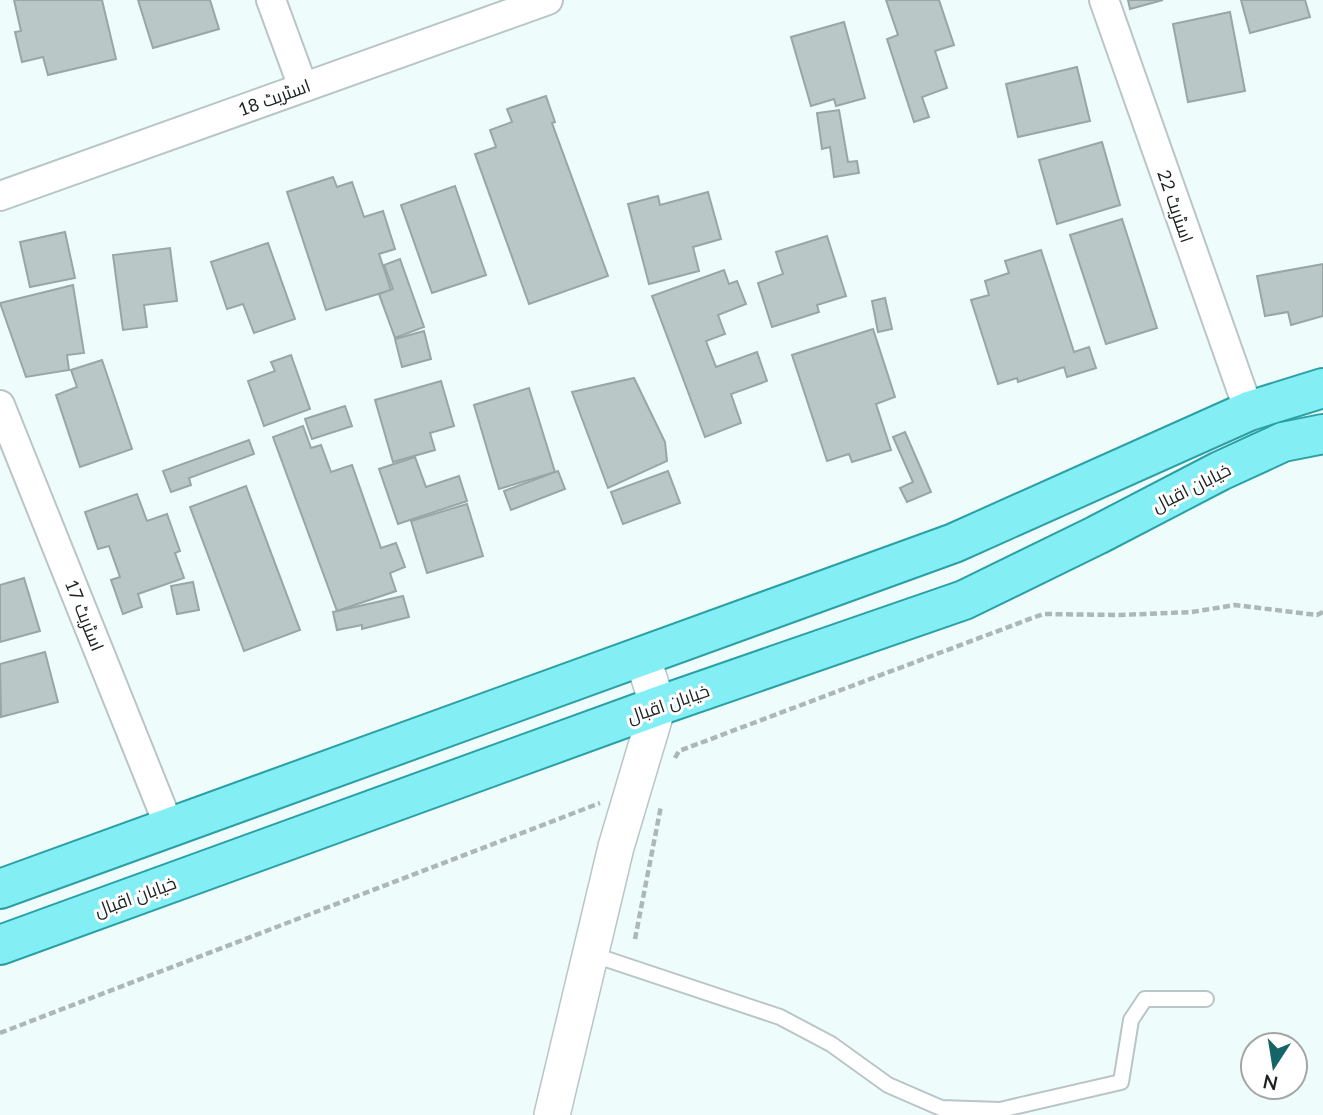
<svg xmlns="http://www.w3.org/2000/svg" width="1323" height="1115" viewBox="0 0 1323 1115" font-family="Lato,Cairo,sans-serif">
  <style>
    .building { fill: #bac7c7; stroke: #9aa6a6; stroke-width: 2 }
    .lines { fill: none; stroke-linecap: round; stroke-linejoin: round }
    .service-casing { stroke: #b9c5c6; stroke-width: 18 }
    .minor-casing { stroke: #b9c5c6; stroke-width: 32 }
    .tertiary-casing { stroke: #b9c5c6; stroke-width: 38 }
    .primary-casing { stroke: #2aa0a5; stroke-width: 42 }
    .path { stroke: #adb7b7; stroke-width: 4.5; stroke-dasharray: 7 3.5; stroke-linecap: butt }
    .service { stroke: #fff; stroke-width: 14 }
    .minor { stroke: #fff; stroke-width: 28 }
    .tertiary { stroke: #fff; stroke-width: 35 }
    .primary { stroke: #83eff4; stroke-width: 38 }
    .labels { text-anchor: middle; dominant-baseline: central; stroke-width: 6; stroke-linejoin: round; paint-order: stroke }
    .street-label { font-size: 18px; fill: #1c2121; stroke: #fff }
  </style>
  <rect width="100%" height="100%" fill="#effcfc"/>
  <g class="building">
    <path d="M 14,0 L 102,0 L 116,59 L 48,75 L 43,57 L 22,62 L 15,32 L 21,31 Z"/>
    <path d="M 138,0 L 210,0 L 219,29 L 153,48 Z"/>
    <path d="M 886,0 L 939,0 L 954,45 L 935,51 L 947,88 L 922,97 L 929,117 L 914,122 L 887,39 L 898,35 Z"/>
    <path d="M 1128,0 L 1163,0 L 1130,9 Z"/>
    <path d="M 1241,0 L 1305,0 L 1310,17 L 1250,33 Z"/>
    <path d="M 1230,12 L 1245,91 L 1188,102 L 1173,24 Z"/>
    <path d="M 844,22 L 865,98 L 836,106 L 834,99 L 811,106 L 791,37 Z"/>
    <path d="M 1077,67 L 1090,121 L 1018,137 L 1006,84 Z"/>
    <path d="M 546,96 L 555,122 L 552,123 L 608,276 L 529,304 L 475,154 L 496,147 L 490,130 L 512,122 L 507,109 Z"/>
    <path d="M 839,110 L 848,162 L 857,161 L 859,173 L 834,177 L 830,147 L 822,149 L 817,113 Z"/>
    <path d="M 1102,142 L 1120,205 L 1057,224 L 1039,160 Z"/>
    <path d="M 333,177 L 337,187 L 352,182 L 364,217 L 383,211 L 395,249 L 379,254 L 391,290 L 326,310 L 287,192 Z"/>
    <path d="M 455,186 L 486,275 L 432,293 L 401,205 Z"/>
    <path d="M 708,192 L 721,239 L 693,247 L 699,271 L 649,284 L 628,204 L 658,196 L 660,205 Z"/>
    <path d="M 1122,219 L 1157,328 L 1106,344 L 1070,235 Z"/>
    <path d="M 65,232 L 75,278 L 30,287 L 20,242 Z"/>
    <path d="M 827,236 L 846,296 L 817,305 L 819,312 L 772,327 L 758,283 L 783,274 L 776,252 Z"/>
    <path d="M 268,243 L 295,319 L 254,333 L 243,304 L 227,309 L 211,262 Z"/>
    <path d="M 170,248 L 177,301 L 144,305 L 147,327 L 123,330 L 113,255 Z"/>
    <path d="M 1041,250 L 1074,352 L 1089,347 L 1096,368 L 1067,377 L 1064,367 L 1018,382 L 1017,378 L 998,384 L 971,300 L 989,295 L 985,281 L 1009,273 L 1005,261 Z"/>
    <path d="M 400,259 L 424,327 L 395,338 L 379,294 L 393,289 L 384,265 Z"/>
    <path d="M 1323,264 L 1323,316 L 1291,325 L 1288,312 L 1265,316 L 1257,276 Z"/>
    <path d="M 724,270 L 729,284 L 737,281 L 746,304 L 718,315 L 725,334 L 706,341 L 716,367 L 757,352 L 767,381 L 731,394 L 741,423 L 705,437 L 652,296 Z"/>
    <path d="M 73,285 L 84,353 L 67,355 L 69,370 L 26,377 L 0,303 Z"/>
    <path d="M 885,298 L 892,329 L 878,332 L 872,301 Z"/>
    <path d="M 873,329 L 895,397 L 876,404 L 891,450 L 852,462 L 849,454 L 827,461 L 792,355 Z"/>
    <path d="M 424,331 L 431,359 L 402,367 L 395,339 Z"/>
    <path d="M 291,355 L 310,409 L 264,426 L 248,381 L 275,371 L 271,362 Z"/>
    <path d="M 102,360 L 132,449 L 80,467 L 56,395 L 77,387 L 71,370 Z"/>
    <path d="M 634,378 L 665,442 L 667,461 L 608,488 L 572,392 Z"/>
    <path d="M 441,381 L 454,426 L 430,433 L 435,450 L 393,462 L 375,400 Z"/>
    <path d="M 529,388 L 555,472 L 499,489 L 474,405 Z"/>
    <path d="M 345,406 L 352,426 L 312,439 L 305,419 Z"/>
    <path d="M 303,426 L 311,448 L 321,445 L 331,472 L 352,465 L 381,548 L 396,543 L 405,567 L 390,573 L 396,591 L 337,611 L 273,437 Z"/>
    <path d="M 905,432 L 931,492 L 907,502 L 900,488 L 913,482 L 893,437 Z"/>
    <path d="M 249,440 L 254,454 L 189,478 L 191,485 L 171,492 L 163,471 Z"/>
    <path d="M 415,457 L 426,487 L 459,476 L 467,501 L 398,524 L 379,469 Z"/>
    <path d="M 558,471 L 565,489 L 511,510 L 504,491 Z"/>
    <path d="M 668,471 L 680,503 L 623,524 L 611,492 Z"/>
    <path d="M 246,486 L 300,630 L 244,651 L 190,507 Z"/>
    <path d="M 137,494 L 147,521 L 167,514 L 180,551 L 175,553 L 184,578 L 138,594 L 142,607 L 123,614 L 111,580 L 120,577 L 109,546 L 98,549 L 85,512 Z"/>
    <path d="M 467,504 L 483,556 L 427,573 L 411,521 Z"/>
    <path d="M 24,578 L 40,631 L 0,642 L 0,585 Z"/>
    <path d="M 193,582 L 199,610 L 177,614 L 171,586 Z"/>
    <path d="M 403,596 L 409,617 L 362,629 L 362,625 L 337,630 L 333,612 Z"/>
    <path d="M 45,652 L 58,702 L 1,717 L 0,664 Z"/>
  </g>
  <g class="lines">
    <g class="service-casing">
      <path id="service" d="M 591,954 L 780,1017 L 831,1044 L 888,1085 L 941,1108 L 1000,1110 L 1121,1082 L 1131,1020 L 1145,999 L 1206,999"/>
    </g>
    <g class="minor-casing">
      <g id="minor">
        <path d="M 271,0 L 303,87"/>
        <path d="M 1104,0 L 1249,411"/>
        <path d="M 0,196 L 548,0"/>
        <path d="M 0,405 L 169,826"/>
      </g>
    </g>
    <g class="tertiary-casing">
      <path id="tertiary" d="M 552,1115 L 616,847 L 658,706 L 642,656"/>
    </g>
    <g class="primary-casing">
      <g id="primary">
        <path d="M 0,889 L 954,543 L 1249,411 L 1323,388"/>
        <path d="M 0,945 L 658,706 L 964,600 L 1097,535 L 1220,471 L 1283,442 L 1323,434"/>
      </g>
    </g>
    <g class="path">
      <path d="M 675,758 L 679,751 L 1043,614 L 1120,615 L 1192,612 L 1235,605 L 1317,615 L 1323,612"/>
      <path d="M 635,939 L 661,806"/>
      <path d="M 0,1033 L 600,803"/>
    </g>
    <use href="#service" class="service"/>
    <use href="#minor" class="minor"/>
    <use href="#tertiary" class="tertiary"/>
    <use href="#primary" class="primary"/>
  </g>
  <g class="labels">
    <g class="street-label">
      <text transform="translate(274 97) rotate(-20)">اسٹریٹ 18</text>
      <text transform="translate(1176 206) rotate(71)">اسٹریٹ 22</text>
      <text transform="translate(1191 487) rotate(-27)">خیابان اقبال</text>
      <text transform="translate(85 615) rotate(68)">اسٹریٹ 17</text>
      <text transform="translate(668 703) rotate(-19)">خیابان اقبال</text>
      <text transform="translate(135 896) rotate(-20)">خیابان اقبال</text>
    </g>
  </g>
  <g transform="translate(1274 1066) rotate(192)"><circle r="33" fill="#ffffff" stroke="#a4a6a6" stroke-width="2"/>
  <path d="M0-5L12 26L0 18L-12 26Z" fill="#156568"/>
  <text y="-10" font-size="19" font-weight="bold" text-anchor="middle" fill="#1c2121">N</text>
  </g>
</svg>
